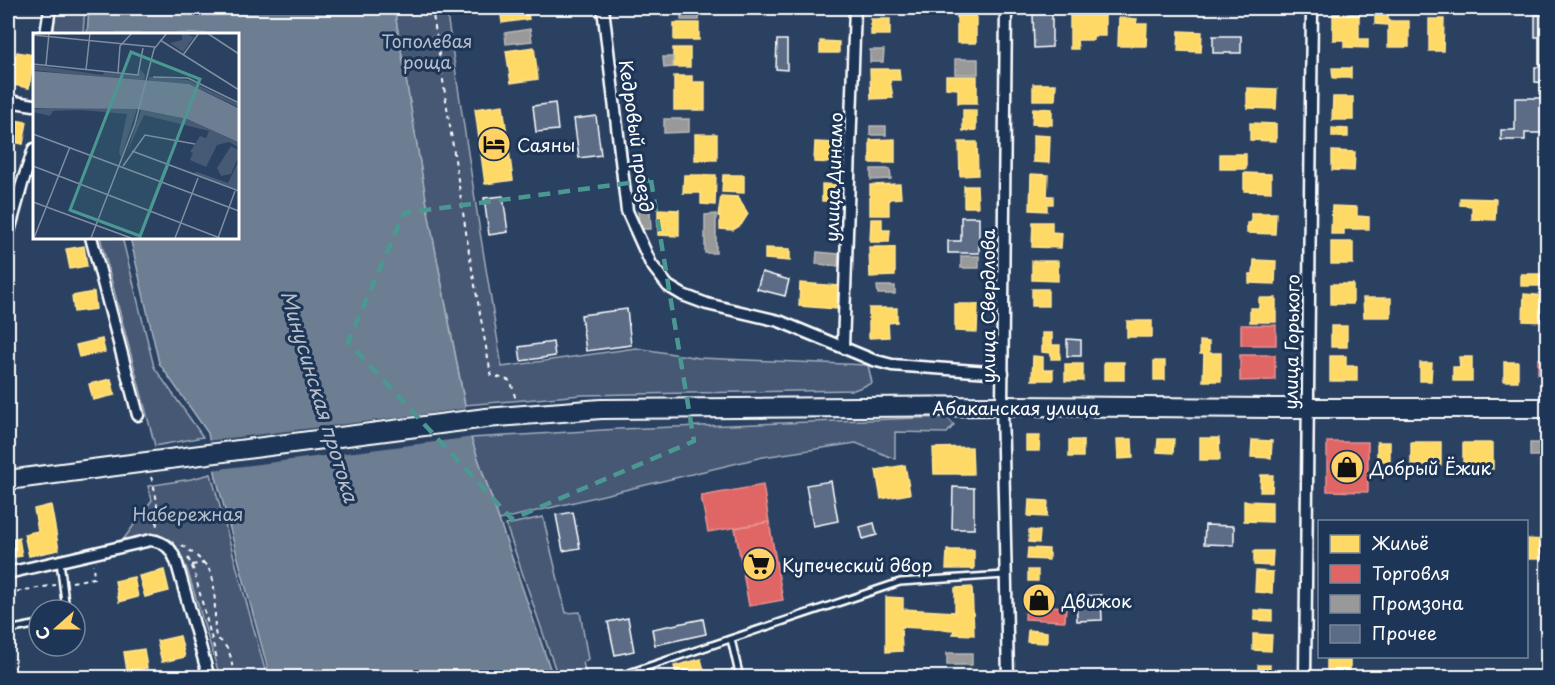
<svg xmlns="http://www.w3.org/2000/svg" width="1555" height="685" viewBox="0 0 1555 685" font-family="'Playpen Sans',sans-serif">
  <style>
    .green { fill: #465975; stroke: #a2acba; stroke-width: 1.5 }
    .water { fill: #6d7d92; stroke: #a7b1be; stroke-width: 1.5 }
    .pier { fill: #2a4161 }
    .homes { fill: #ffd966; stroke: #ffe494; stroke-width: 1.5 }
    .shops { fill: #e06666; stroke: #e99494; stroke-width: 1.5 }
    .industry { fill: #999; stroke: #b8b8b8; stroke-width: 1.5 }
    .building { fill: #5b6c86; stroke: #fff; stroke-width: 1.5 }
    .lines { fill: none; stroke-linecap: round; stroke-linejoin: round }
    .service-casing { stroke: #fff; stroke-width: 10 }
    .minor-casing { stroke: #fff; stroke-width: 15 }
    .primary-casing { stroke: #fff; stroke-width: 22 }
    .path { stroke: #fff; stroke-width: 2; stroke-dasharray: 4.5 4.5; stroke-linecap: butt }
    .service { stroke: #1d3557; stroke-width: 5 }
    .minor { stroke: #1d3557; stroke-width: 10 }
    .primary { stroke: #1d3557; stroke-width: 18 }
    .marked { fill: none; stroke: #4b9892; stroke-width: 4.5; stroke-dasharray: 12 8; stroke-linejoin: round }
    .labels { text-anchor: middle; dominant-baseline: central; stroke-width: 6; stroke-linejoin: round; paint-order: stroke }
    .park-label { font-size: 18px; fill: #b5bdc8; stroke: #1d3557 }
    .street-label { font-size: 18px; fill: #fff; stroke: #1d3557 }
    .poi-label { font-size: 18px; fill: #fff; stroke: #1d3557; text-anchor: start }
    .water-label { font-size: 20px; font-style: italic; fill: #b6bec8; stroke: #1d3557 }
    .inset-road { fill: none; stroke: #7f8da0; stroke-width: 1.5 }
    .view { fill: #4b9892; fill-opacity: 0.15; stroke: #4b9892; stroke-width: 3 }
    .inset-edge { fill: none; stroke: #fff; stroke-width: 3 }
  </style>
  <rect width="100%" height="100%" fill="#2a4161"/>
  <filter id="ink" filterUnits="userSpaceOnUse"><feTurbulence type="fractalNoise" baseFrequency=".0167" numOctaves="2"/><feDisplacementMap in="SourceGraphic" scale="12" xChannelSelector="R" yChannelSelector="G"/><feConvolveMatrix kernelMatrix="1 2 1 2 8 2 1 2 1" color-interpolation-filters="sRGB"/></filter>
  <g filter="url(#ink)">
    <g class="green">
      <path d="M 56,8 L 85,8 L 83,34 L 53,34 Z"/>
      <path d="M 394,8 L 446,8 L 480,232 L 502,367 L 636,348 L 699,358 L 868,365 L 872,383 L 854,390 L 582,395 L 465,405 L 429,217 Z"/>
      <path d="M 100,237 L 122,237 L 154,367 L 203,437 L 155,446 Z"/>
      <path d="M 947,417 L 954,425 L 947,433 L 895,432 L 895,459 L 856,443 L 763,457 L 499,520 L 471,438 L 619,429 Z"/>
      <path d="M 211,474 L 267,677 L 220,677 L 187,569 L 175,545 L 158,534 L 123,540 L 152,500 L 148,486 L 191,479 Z"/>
      <path d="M 543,517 L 566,613 L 580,612 L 588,659 L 583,663 L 587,677 L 558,677 L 506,525 Z"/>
    </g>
    <path class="water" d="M 89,8 L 394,8 L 429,217 L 471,438 L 553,677 L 270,677 L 216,477 L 208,433 L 159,363 L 130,237 L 237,237 L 237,34 L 87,34 Z"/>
    <path class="pier" d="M 468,408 L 474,437 L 211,470 L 206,441 L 419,415 Z"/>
    <g class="homes">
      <path d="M 500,8 L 527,8 L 529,19 L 502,23 Z"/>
      <path d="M 1070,14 L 1105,14 L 1105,36 L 1093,36 L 1093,40 L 1077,40 L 1078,49 L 1070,49 Z"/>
      <path d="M 1333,14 L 1359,14 L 1359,39 L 1368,39 L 1368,48 L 1344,47 L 1344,40 L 1333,40 Z"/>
      <rect x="957" y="15" width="19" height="28"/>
      <path d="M 1375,15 L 1388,15 L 1388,21 L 1409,21 L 1409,47 L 1388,47 L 1388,25 L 1375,24 Z"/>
      <path d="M 1119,18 L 1137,19 L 1136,24 L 1147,24 L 1146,46 L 1118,46 Z"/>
      <rect x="871" y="19" width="19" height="16"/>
      <path d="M 1429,19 L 1444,19 L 1443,51 L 1429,51 Z"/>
      <rect x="674" y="23" width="25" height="17"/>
      <path d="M 1179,31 L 1202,32 L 1201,52 L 1178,51 Z"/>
      <path d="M 820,41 L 839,42 L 839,53 L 820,53 Z"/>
      <path d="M 534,47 L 538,79 L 511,83 L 506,51 Z"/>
      <rect x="673" y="48" width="17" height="19"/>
      <path d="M 17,52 L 34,55 L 29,88 L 8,84 L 8,54 L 16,56 Z"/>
      <path d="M 1332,68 L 1351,68 L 1351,78 L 1333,78 Z"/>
      <path d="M 870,69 L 899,69 L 900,80 L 890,80 L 893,98 L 871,99 Z"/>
      <path d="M 674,76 L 692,76 L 692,82 L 705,82 L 705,110 L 674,110 Z"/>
      <path d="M 946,76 L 977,76 L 977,103 L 958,103 L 958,89 L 946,88 Z"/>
      <path d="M 1033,84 L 1056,84 L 1055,100 L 1033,100 Z"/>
      <path d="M 1247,88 L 1277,89 L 1276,109 L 1247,108 Z"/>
      <path d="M 1333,97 L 1353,97 L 1353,120 L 1332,120 Z"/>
      <path d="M 503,105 L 513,180 L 485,184 L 475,109 Z"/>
      <path d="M 1033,108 L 1052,109 L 1052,125 L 1032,124 Z"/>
      <path d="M 963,110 L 976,110 L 976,130 L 963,131 Z"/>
      <path d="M 8,119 L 27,122 L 23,144 L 8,141 Z"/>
      <path d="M 1250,123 L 1276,124 L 1276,141 L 1250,140 Z"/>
      <path d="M 1332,128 L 1348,129 L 1348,137 L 1332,137 Z"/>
      <rect x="695" y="134" width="22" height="26"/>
      <path d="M 1033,135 L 1050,136 L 1049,163 L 1033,162 Z"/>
      <path d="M 895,139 L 895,163 L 870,163 L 870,140 Z"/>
      <path d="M 815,142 L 837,143 L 836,163 L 814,162 Z"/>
      <path d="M 959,142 L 977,142 L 978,175 L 960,176 Z"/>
      <path d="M 1332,151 L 1355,152 L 1354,171 L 1332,170 Z"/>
      <rect x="1220" y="154" width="26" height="15"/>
      <path d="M 8,169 L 14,170 L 12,188 L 8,188 Z"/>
      <path d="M 1244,173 L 1271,174 L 1271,192 L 1244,191 Z"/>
      <path d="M 1031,174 L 1048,175 L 1047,196 L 1053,196 L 1053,204 L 1047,204 L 1047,211 L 1030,210 Z"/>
      <path d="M 684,175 L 716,175 L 715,205 L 701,204 L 701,193 L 683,193 Z"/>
      <path d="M 723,175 L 744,175 L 744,193 L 722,192 Z"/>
      <path d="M 822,184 L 839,185 L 839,201 L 822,201 Z"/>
      <path d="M 900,184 L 901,198 L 889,199 L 889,215 L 870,215 L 870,185 Z"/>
      <path d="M 964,186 L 977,186 L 978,207 L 964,207 Z"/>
      <path d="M 721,196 L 738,197 L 748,214 L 741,225 L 733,230 L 720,229 L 720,216 L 718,216 Z"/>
      <path d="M 1460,198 L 1496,199 L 1495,220 L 1472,219 L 1472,206 L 1460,205 Z"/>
      <path d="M 1332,206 L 1357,207 L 1357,216 L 1369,217 L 1369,229 L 1344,229 L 1344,234 L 1331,234 Z"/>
      <path d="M 658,209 L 679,210 L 679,236 L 658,235 Z"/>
      <path d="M 1251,213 L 1276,213 L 1275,234 L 1247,233 L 1247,223 L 1251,223 Z"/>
      <path d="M 871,219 L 882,219 L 882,230 L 890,230 L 889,242 L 870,242 Z"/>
      <path d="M 1033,222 L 1052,222 L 1052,232 L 1062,233 L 1061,248 L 1032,247 Z"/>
      <rect x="1331" y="242" width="22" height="22"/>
      <path d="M 84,246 L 87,266 L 70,269 L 66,249 Z"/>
      <path d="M 869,247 L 895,247 L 895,276 L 870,277 Z"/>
      <path d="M 765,248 L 790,249 L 790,261 L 765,259 Z"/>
      <path d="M 1254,260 L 1276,261 L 1275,284 L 1249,283 L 1249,274 L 1253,274 Z"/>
      <path d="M 1032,261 L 1058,261 L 1058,281 L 1032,280 Z"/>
      <rect x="1521" y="274" width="20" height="12"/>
      <path d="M 800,283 L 839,286 L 837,309 L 799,306 Z"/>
      <rect x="1331" y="284" width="22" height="20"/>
      <rect x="1032" y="289" width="16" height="17"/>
      <path d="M 94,292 L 96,309 L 74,312 L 72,296 Z"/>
      <path d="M 1524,294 L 1548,296 L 1548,322 L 1523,321 Z"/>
      <path d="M 1259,298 L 1276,298 L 1276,322 L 1250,322 L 1250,308 L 1259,308 Z"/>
      <path d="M 1363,298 L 1391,298 L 1391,317 L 1364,317 Z"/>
      <path d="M 955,304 L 978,304 L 977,332 L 955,331 Z"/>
      <path d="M 869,308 L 897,308 L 897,322 L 888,323 L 889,337 L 869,338 Z"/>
      <rect x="1127" y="321" width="25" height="16"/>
      <rect x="1331" y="326" width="16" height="21"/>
      <path d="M 1042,333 L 1052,333 L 1052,345 L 1060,345 L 1060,359 L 1051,359 L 1051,353 L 1042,352 Z"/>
      <path d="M 102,339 L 105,352 L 79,357 L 76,345 Z"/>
      <path d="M 1200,341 L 1209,342 L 1209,353 L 1221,353 L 1221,381 L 1203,381 L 1204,354 L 1200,354 Z"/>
      <path d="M 1033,356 L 1043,357 L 1043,370 L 1053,370 L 1053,380 L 1032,380 Z"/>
      <path d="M 1330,356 L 1346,356 L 1346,366 L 1357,366 L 1357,381 L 1330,381 Z"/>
      <path d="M 1459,357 L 1472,357 L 1472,381 L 1453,381 L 1453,367 L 1460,367 Z"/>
      <rect x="1154" y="361" width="11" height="19"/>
      <rect x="1104" y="362" width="20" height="18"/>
      <rect x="1504" y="362" width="14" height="19"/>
      <path d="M 1420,363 L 1432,363 L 1431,381 L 1420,381 Z"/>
      <rect x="1065" y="364" width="18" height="17"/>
      <path d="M 111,379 L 115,395 L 93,400 L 89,384 Z"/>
      <path d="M 1026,436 L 1040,436 L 1039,451 L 1026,451 Z"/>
      <path d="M 1200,438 L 1219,438 L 1220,460 L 1200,460 Z"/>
      <path d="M 1117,439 L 1132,439 L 1133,458 L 1118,459 Z"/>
      <path d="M 1158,439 L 1174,439 L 1173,453 L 1157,452 Z"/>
      <rect x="1069" y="440" width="14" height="17"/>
      <path d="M 1252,440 L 1272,441 L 1271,458 L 1251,457 Z"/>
      <rect x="1377" y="442" width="13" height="19"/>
      <rect x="1411" y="442" width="30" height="23"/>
      <path d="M 1463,443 L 1493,443 L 1493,469 L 1476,469 L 1477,473 L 1463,473 Z"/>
      <path d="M 972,447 L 973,474 L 934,474 L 933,448 Z"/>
      <path d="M 905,465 L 910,494 L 881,499 L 876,470 Z"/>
      <path d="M 1261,475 L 1273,475 L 1272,492 L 1260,492 Z"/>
      <path d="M 1029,500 L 1048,501 L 1047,517 L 1028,516 Z"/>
      <path d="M 1244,501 L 1272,502 L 1272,522 L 1244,521 Z"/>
      <path d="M 51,505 L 59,550 L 29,556 L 24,534 L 38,531 L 34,509 Z"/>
      <path d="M 1029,530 L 1040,531 L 1039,543 L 1029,542 Z"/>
      <path d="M 19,538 L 22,556 L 8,558 L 8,540 Z"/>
      <path d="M 1526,539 L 1547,540 L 1547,559 L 1526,559 Z"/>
      <path d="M 1028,548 L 1049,549 L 1049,560 L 1027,559 Z"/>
      <path d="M 947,550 L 974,550 L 974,569 L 946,569 Z"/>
      <path d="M 1254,551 L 1273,551 L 1272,566 L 1254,565 Z"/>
      <path d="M 164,570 L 169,591 L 145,597 L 139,576 Z"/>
      <rect x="1028" y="570" width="10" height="11"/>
      <path d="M 1256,571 L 1273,572 L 1272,593 L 1255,592 Z"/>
      <path d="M 134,577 L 138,597 L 119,602 L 115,581 Z"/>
      <path d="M 972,587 L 974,635 L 953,634 L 954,630 L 901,627 L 902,651 L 886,652 L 886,597 L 903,598 L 903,609 L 955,612 L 955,588 Z"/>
      <path d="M 1254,610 L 1272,611 L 1272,621 L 1254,620 Z"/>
      <path d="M 1028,630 L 1047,632 L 1047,643 L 1027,642 Z"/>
      <path d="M 1253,634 L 1272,635 L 1271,651 L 1253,650 Z"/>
      <path d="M 180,636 L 185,657 L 162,662 L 157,641 Z"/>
      <path d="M 144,649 L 147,668 L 127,671 L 124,652 Z"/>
      <path d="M 1327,656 L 1350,656 L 1350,671 L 1327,670 Z"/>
      <path d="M 701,659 L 706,678 L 677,678 L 674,666 Z"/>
      <rect x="1258" y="665" width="12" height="13"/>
      <path d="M 1028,669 L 1041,670 L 1041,678 L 1028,678 Z"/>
    </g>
    <g class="shops">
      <rect x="1241" y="325" width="35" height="20"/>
      <path d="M 1240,355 L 1275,355 L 1275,380 L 1240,381 Z"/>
      <path d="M 1538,359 L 1548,360 L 1548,374 L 1538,374 Z"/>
      <path d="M 1327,442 L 1368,442 L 1368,492 L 1327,491 Z"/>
      <path d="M 763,485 L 769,522 L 708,532 L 701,496 Z"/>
      <path d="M 769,522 L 783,600 L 749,606 L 735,528 Z"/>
      <path d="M 1039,589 L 1053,590 L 1052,606 L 1066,607 L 1065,621 L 1025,619 L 1026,594 L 1039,595 Z"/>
    </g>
    <g class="industry">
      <path d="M 681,8 L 699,9 L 699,20 L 681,20 Z"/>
      <path d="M 530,29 L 532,41 L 506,44 L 505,33 Z"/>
      <path d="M 870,50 L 884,50 L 883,62 L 870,62 Z"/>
      <path d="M 663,57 L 673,57 L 673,67 L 664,68 Z"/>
      <rect x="955" y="59" width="23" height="15"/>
      <path d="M 664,119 L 689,119 L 689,132 L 664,133 Z"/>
      <rect x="870" y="126" width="16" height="9"/>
      <path d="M 871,169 L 890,169 L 891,179 L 871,180 Z"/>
      <path d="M 637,193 L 649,193 L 651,229 L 639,229 Z"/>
      <path d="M 716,214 L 716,253 L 705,253 L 705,215 Z"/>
      <path d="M 817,252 L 839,254 L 838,266 L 816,264 Z"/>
      <rect x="961" y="256" width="18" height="12"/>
      <path d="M 877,286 L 895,286 L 895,294 L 878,294 Z"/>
      <rect x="1530" y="443" width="16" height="13"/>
      <rect x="947" y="653" width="25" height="12"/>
    </g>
    <g class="building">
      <path d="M 1052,13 L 1052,47 L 1034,48 L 1033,14 Z"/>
      <path d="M 1535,15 L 1548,15 L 1548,83 L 1535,82 L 1535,67 L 1539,67 L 1539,37 L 1535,37 Z"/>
      <rect x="1213" y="36" width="28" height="17"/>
      <path d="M 777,40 L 787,40 L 787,70 L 776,69 Z"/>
      <path d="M 1515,98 L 1548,98 L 1548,133 L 1525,133 L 1525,140 L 1501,140 L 1501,130 L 1515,130 Z"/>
      <path d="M 555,103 L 558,130 L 536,132 L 533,106 Z"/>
      <path d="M 596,116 L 601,155 L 579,158 L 574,119 Z"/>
      <path d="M 503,196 L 508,232 L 489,235 L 484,198 Z"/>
      <path d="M 961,217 L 979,217 L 979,253 L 948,253 L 948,241 L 961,241 Z"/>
      <path d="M 762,272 L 789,280 L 785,296 L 757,289 Z"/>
      <path d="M 627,309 L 631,345 L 586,351 L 581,315 Z"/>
      <path d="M 1067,339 L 1081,340 L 1081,356 L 1067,356 Z"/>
      <path d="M 553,342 L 555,356 L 521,361 L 519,347 Z"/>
      <path d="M 831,481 L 838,521 L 813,526 L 806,485 Z"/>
      <path d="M 953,487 L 974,488 L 974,529 L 952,529 Z"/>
      <path d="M 573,512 L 580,548 L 563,551 L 556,515 Z"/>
      <path d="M 874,523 L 877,535 L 863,539 L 860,527 Z"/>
      <path d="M 1205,525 L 1234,526 L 1234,545 L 1204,544 Z"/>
      <path d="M 1101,595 L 1102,620 L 1077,621 L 1076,596 Z"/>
      <path d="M 628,618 L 634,651 L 615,655 L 608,622 Z"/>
      <path d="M 703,619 L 706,634 L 655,645 L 652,629 Z"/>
    </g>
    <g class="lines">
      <g class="service-casing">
        <g id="service">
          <path d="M 60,561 L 66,610"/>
          <path d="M 8,630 L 39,624"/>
          <path d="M 731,639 L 740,678"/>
          <path d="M 614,678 L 900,582 L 1005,575"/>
        </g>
      </g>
      <g class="minor-casing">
        <g id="minor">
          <path d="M 603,8 L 627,211 L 651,264 L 668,286 L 683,295 L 707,304 L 779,321 L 873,360 L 892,365 L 1003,373"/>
          <path d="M 1006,8 L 1002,406 L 1008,678"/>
          <path d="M 46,34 L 50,8"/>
          <path d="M 8,101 L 34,105"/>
          <path d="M 8,235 L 22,184 L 34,149"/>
          <path d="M 91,237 L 138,415"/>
          <path d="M 843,347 L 855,8"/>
          <path d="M 8,573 L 151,540 C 167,543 172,549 177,564 L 209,678"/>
          <path d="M 1305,678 L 1312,8"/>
        </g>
      </g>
      <g class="primary-casing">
        <path id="primary" d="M 8,480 L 486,418 L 601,409 L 1002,406 L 1271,408 L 1548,408"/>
      </g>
      <g class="path">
        <path d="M 432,8 L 469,252 L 491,375 L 511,381 L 516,401"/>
        <path d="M 151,477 C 157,495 159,511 156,530"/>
        <path d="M 182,545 C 215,569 214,572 215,612 C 215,619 214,629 216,636 C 217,639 220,640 222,642 C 232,652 233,665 232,678"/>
        <path d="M 188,558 L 194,571 L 217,659"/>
        <path d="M 192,565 L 204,563"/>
        <path d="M 72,582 L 94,578 L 93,564"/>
        <path d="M 8,593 L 55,585"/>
      </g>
      <use href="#service" class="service"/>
      <use href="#minor" class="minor"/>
      <use href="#primary" class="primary"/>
    </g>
  </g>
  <path class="marked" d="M 651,180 L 694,441 L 512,519 L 348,342 L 404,213 Z"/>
  <defs>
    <g id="hotel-disc" transform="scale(1.725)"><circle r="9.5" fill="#ffd166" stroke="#1d3557"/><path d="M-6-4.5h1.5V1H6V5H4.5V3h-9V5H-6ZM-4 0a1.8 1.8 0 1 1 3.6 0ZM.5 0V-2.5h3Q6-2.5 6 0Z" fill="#111"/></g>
    <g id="shop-disc" transform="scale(1.725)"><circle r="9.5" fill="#ffd166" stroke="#1d3557"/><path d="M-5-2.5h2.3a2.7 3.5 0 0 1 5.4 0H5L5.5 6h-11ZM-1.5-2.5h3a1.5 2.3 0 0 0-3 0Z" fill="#111"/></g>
    <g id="supermarket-disc" transform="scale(1.725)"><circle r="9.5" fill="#ffd166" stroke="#1d3557"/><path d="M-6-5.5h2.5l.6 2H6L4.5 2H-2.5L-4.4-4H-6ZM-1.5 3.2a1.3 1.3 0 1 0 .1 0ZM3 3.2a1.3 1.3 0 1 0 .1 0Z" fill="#111"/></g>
  </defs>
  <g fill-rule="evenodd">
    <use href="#hotel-disc" x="494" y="144"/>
    <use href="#shop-disc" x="1347" y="467"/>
    <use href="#supermarket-disc" x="759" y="564"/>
    <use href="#shop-disc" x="1039" y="600"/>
  </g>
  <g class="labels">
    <g class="park-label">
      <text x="427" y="40">Тополевая<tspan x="427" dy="21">роща</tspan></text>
      <text x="188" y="513">Набережная</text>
    </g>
    <g class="street-label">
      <text transform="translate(637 136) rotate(82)">Кедровый проезд</text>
      <text transform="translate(833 177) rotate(-88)">улица Динамо</text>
      <text transform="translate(987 306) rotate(-90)">улица Свердлова</text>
      <text transform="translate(1291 342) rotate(-89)">улица Горького</text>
      <text x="1016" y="407">Абаканская улица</text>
    </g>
    <g class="poi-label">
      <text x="517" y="144">Саяны</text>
      <text x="1370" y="467">Добрый Ёжик</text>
      <text x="782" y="564">Купеческий двор</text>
      <text x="1062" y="600">Движок</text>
    </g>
    <g class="water-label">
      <text transform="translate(320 396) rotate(73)">Минусинская протока</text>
    </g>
  </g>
  <g transform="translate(33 33)">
    <rect width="206" height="206" fill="#2a4161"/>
    <path d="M 149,0 L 161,4 L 150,19 L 137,10 L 149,7 ZM 0,32 L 70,42 L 71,39 L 105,42 L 108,37 L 112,42 L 111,49 L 104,48 L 0,37 ZM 116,44 L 155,47 L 205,71 L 205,74 L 156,51 L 115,49 ZM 29,74 L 104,76 L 88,125 L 86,119 L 94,81 L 47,77 L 20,78 L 17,83 L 0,79 L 0,76 ZM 108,77 L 154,86 L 205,109 L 205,114 L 196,109 L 184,112 L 173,134 L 157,127 L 160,120 L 157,119 L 167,103 L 173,105 L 176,98 L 111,82 L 94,119 ZM 198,113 L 205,117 L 205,125 L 198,141 L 188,143 L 184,135 ZM 205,129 L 205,157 L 158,141 L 164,139 L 195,150 Z" fill="#465975"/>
    <path d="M 0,38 L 156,51 L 205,75 L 205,109 L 154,86 L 104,76 L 0,75 Z" fill="#6d7d92"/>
    <path class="inset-road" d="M 174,0 L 206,21M 0,2 L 122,14M 127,7 L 206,57M 150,22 L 166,0M 0,31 L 105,42 L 110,15M 13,32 L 16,0M 53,37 L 57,0M 85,40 L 87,13 L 99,0M 120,44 L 155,45 L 206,70M 0,101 L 206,178M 99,118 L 206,158M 0,133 L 187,205M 90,133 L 112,102 L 162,111M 0,169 L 98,205M 1,205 L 37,114M 58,205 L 102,91 L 121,16 L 134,0M 107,205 L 135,133M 142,205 L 165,145M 185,205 L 202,158"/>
    <path class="view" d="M 98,19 L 167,46 L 107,203 L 37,177 Z"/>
    <rect width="206" height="206" class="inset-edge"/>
  </g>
  <rect width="1555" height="685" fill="none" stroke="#1d3557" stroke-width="30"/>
  <rect x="15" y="15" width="1525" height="655" fill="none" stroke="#fff" stroke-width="2" filter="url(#ink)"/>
  <rect x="1318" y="520" width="210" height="138" fill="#1d3557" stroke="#77869a" stroke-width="1.5"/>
  <rect x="1330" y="535" width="30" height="18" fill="#ffd966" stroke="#77869a" stroke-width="1.5"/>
  <text x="1372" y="550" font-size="18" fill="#ffffff">Жильё</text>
  <rect x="1330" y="565" width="30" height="18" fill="#e06666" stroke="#77869a" stroke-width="1.5"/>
  <text x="1372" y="580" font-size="18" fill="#ffffff">Торговля</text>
  <rect x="1330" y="595" width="30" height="18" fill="#999999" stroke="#77869a" stroke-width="1.5"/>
  <text x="1372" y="610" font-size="18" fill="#ffffff">Промзона</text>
  <rect x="1330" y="625" width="30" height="18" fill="#5b6c86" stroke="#77869a" stroke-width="1.5"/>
  <text x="1372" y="640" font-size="18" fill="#ffffff">Прочее</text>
  <g transform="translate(57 628) rotate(249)"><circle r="28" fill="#1d3557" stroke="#77869a" stroke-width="1.5"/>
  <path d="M0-4.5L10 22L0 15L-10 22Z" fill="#ffd166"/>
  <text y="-9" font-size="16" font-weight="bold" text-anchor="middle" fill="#ffffff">С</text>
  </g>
</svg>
